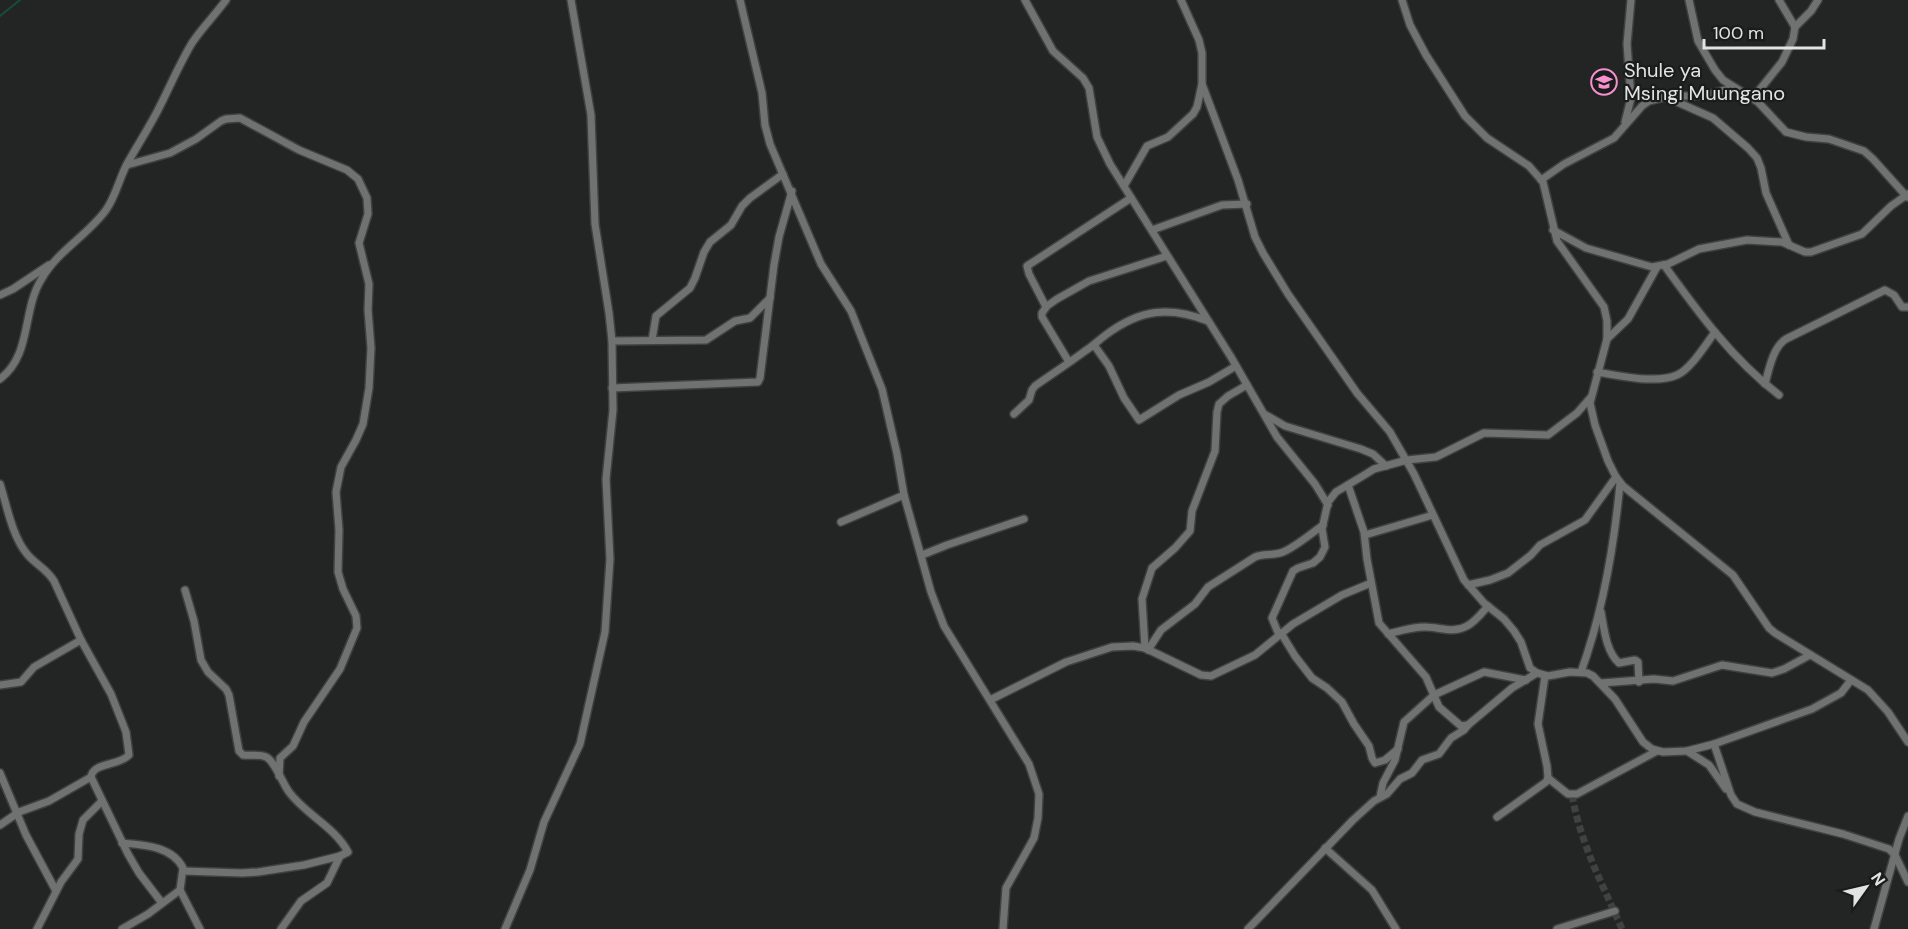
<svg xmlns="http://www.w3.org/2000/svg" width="1908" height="929" viewBox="0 0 1908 929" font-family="'DM Sans',sans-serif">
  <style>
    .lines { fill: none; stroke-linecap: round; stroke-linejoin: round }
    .stream { stroke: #184d3d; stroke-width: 2 }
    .minor-tunnel { stroke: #3f4241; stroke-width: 7; stroke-dasharray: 7 3.5; stroke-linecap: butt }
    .minor-casing { stroke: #3f4140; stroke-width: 10 }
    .minor { stroke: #6f7271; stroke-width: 7 }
    .labels { text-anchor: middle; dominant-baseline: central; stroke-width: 4.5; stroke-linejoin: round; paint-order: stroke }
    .poi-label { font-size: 20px; fill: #e2e4e3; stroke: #191c1b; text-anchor: start }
  </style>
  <rect width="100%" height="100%" fill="#222524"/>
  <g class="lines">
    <path class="stream" d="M 0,16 L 20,0"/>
    <path class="minor-tunnel" d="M 1572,795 C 1581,845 1602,883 1622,929"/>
    <g class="minor-casing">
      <g id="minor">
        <path d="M 740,0 L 762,93 L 765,125 L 770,144 L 821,264 L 851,311 L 882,389 L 897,454 L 904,495 L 931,592 L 944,626 L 1029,764 L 1039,794 L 1038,818 L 1034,838 L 1006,888 L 1003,929"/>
        <path d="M 1025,0 L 1053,51 L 1083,78 L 1089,88 L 1097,137 L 1110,164 L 1231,357 L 1277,437 L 1315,484 L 1328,505"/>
        <path d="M 1181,0 L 1199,40 L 1202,53 L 1202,84 L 1238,180 L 1255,237 L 1263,253 L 1288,294 L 1357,393 L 1390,432 L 1414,474 L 1464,580 L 1484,603 L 1504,619 L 1514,631 L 1521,642 L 1530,668 L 1537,673 L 1548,676 L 1570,672 L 1587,673 L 1593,676 L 1615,699 L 1643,742 L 1652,749 L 1663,752 L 1687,751 L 1714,744 L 1812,709 L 1841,693 L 1851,680"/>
        <path d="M 1402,0 L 1410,25 L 1426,55 L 1465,116 L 1487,138 L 1529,166 L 1543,182 L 1557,241 L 1604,307 L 1607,321 L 1607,339 L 1590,403 L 1595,425 L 1608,461 L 1616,477 L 1623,486 L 1733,575 L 1769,628 L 1775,633 L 1868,690 L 1888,712 L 1908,742"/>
        <path d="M 1689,0 L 1698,41 L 1715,70 L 1723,80 L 1758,102 L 1786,132 L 1806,137 L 1829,139 L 1864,151 L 1873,159 L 1907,197"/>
        <path d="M 1779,0 L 1795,27"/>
        <path d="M 1668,98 L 1713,118 L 1748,148 L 1757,158 L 1761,168 L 1766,193 L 1789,245"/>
        <path d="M 1753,98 L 1782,62 L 1793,39 L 1795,27 L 1811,11 L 1818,0"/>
        <path d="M 1625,122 L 1631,98 L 1627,44 L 1631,0"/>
        <path d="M 127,165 L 170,153 L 196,139 L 221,121 L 226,119 L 240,118 L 299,150 L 347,170 L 358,179 L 367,198 L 368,214 L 359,243 L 369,284 L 368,310 L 371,348 L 369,388 L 363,424 L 356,440 L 341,467 L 336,492 L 339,530 L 338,572 L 343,589 L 356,616 L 357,628 L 340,669 L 304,722 L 293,746 L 280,758 L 279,776"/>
        <path d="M 1541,180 L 1564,164 L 1614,138 L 1642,106 L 1649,101 L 1666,97 L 1706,95 L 1733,88"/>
        <path d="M 1124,186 L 1147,146 L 1168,137 L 1193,114 L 1197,107 L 1202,84"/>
        <path d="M 1152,230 L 1222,205 L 1247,204"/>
        <path d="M 1553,230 L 1586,248 L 1652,267 L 1668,264 L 1699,249 L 1747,240 L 1782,242 L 1805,252 L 1811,252 L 1862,234 L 1891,206 L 1908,194"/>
        <path d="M 1664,265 C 1698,312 1732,359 1779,395"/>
        <path d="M 0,295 L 13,289 L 49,265"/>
        <path d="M 1046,307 L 1029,274 L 1027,266 L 1131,198"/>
        <path d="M 1607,339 L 1628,319 L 1657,267"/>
        <path d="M 652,340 L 656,316 L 690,288 L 695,278 L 704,252 L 710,242 L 731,225 L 742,206 L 750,198 L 783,174"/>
        <path d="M 612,341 L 706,340 L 735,321 L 750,318 L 770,298"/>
        <path d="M 1094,345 L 1109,366 L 1124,398 L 1139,420 L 1179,395 L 1209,382 L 1236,366"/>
        <path d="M 1069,362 L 1042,317 L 1042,313 L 1047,306 L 1057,299 L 1089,281 L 1167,256"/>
        <path d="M 1597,372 C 1619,376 1657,384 1677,375 C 1691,369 1706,344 1715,332"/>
        <path d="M 0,379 C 32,355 22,311 41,280 C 57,251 87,236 106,210 C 116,196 119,179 127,164 C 138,144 151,125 161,104 C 171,84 180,63 192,43 C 202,28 215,15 226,0"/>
        <path d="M 1765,384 C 1769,369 1773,347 1786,339 L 1885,290 L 1894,295 L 1902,307 L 1908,307"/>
        <path d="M 612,388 L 758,382 L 760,378 L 774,265 L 779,237 L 792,191"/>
        <path d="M 1014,414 L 1029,400 L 1032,390 L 1035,386 C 1052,374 1069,363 1085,351 C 1093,346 1100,339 1107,334 C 1141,309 1170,306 1208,321"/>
        <path d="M 1266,415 L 1285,426 L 1361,449 L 1373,454 L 1386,466"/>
        <path d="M 0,484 C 7,506 12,536 27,554 C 35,564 47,569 54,581 L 81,640 L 111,694 L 126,732 L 129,755 C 119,766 93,762 91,777 L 128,854 L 139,873 L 162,903"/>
        <path d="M 1348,485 L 1364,532 L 1367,559 L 1379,623 L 1426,677 L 1439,707 L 1461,726 L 1468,725 L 1512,688 L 1537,673"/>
        <path d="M 841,522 L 904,495"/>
        <path d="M 1365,535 L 1433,515"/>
        <path d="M 922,555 L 947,545 L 1024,519"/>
        <path d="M 1468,585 L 1490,580 L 1508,573 L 1531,555 L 1540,545 L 1585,520 L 1616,477"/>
        <path d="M 1601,612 C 1604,628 1606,652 1619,663 L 1635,660 L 1638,662 L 1639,682"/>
        <path d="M 1281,633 L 1295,656 L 1312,678 L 1327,688 L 1342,702 L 1354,724 L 1369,746 L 1372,758 L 1375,763 L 1385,760 L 1398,749"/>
        <path d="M 1388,634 C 1400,631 1412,627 1425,627 C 1440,627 1453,634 1467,626 C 1475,622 1482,613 1488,606"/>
        <path d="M 1279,635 L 1272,618 L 1293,571 L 1298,568 L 1313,563 L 1320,557 L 1325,547 L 1322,529 L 1328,502 L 1336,492 L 1366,474 L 1374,469 L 1407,460 L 1436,457 L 1484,433 L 1548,435 L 1577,413 L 1591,397"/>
        <path d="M 1145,648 L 1142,599 L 1152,568 L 1175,548 L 1190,531 L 1192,511 L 1215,451 L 1217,412 L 1219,404 L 1228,396 L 1247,385"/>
        <path d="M 1148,650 L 1161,630 L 1195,604 L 1208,587 L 1255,557 C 1264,553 1274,556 1283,552 C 1295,547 1312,533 1323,525"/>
        <path d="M 1581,672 C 1603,611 1614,548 1620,483"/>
        <path d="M 1601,683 L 1654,679 L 1673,681 L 1722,665 L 1772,673 L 1784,669 L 1810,655"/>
        <path d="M 0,685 L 21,682 L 34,667 L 81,640"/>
        <path d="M 990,700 L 1066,662 L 1112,647 L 1133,646 L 1145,648 L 1201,675 L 1211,676 L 1255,655 L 1293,624 L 1342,595 L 1371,583"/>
        <path d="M 1714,744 L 1731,795 L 1737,804 L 1755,812 L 1843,834 L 1889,849 L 1895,855 L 1908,882"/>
        <path d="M 1687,751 L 1709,765 L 1726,789"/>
        <path d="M 0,773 L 26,835 L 56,891"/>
        <path d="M 1548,778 L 1568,794 L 1577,794 L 1657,751"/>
        <path d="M 1380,797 L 1383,783 L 1395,760 L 1404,722 L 1434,695 L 1484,672 L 1526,680"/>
        <path d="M 1497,817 L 1546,782 L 1548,778 L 1547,766 L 1538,724 L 1545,676"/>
        <path d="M 0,825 L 19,812 L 49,801 L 91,777"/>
        <path d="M 122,843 C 144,845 172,846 183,868 L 180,890 L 200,929"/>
        <path d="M 1325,848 L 1372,890 L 1396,929"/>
        <path d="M 183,871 L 242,873 L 258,872 L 304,865 L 340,856 L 348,852 C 335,827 305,814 289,792 C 283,784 274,760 266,757 C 260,754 250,756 243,755 L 239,751 L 229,695 L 226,689 L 208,672 L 201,660 L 194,621 L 185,590"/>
        <path d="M 37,929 L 61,882 L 78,859 L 79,834 L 83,820 L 102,801"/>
        <path d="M 122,929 L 148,914 L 180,890"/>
        <path d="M 281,929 L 301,901 L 327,883 L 340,856"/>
        <path d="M 505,929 L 530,870 L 544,822 L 580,744 L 605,632 L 610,559 L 606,479 L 613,410 L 612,341 L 609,313 L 595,224 L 591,115 L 571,0"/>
        <path d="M 1248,929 L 1353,820 L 1374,801 L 1387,794 L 1400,779 L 1412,773 L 1422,760 L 1439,754 L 1451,738 L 1464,730 L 1468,725"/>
        <path d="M 1557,929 L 1615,911"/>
        <path d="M 1874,929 L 1899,839 L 1908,816"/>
      </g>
    </g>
    <use href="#minor" class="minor"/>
  </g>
  <defs>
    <g id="school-ring" transform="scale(1.35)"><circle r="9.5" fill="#191c1b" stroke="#f690cf" stroke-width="1.5"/><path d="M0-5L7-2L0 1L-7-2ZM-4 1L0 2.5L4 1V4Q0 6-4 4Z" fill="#f690cf"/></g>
  </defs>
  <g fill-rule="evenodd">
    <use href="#school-ring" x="1604" y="82"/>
  </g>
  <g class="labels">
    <g class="poi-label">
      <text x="1624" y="70">Shule ya<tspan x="1624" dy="23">Msingi Muungano</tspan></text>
    </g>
  </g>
  <g transform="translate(1866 887) rotate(56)" stroke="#191c1b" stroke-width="4.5" paint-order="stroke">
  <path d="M0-4.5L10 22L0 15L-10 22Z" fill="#e2e4e3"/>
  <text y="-9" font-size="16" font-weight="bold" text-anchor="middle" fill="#e2e4e3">N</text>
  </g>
  <path d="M1704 39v9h120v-9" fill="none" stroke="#e2e4e3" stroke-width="3"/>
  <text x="1713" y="39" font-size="18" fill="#e2e4e3" stroke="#191c1b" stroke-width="4.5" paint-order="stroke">100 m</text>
</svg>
